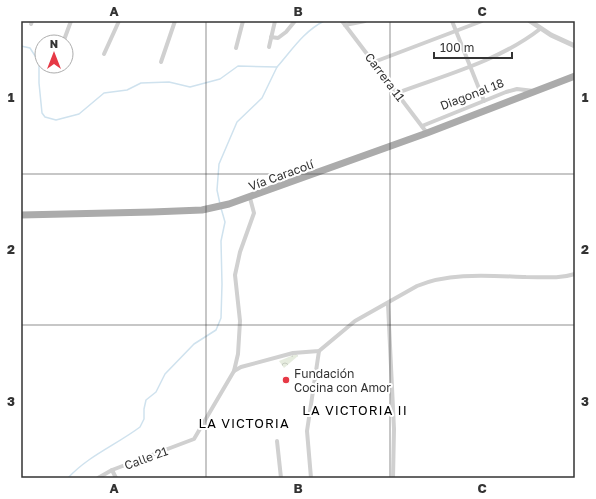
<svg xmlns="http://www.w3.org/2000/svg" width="596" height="499" viewBox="0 0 596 499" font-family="'Golos Text',sans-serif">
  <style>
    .park { fill: url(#park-crowns) }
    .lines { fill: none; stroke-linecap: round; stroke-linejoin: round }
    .stream { stroke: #cfe2ee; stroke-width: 1.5 }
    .minor { stroke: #d0d0d0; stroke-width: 4 }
    .tertiary { stroke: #d0d0d0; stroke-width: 5 }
    .primary { stroke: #ababab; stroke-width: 7 }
    .grid { fill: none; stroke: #333; stroke-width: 1; stroke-opacity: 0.55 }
    .poi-dot { fill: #e63946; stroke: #fff; stroke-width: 1.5 }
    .labels { text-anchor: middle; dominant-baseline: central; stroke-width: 4; stroke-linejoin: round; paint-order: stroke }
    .street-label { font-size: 12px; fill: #333; stroke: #fff }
    .poi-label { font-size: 12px; fill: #333; stroke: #fff; text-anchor: start }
    .neighbourhood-label { font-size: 13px; letter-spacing: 1px; fill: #000; stroke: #fff }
    .neatline { fill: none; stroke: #333; stroke-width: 1.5 }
    .grid-label { font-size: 13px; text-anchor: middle; font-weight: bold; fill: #333 }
  </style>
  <defs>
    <pattern id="park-crowns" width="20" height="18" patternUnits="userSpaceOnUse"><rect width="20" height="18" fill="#e6ecdf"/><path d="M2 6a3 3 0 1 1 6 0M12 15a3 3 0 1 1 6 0" fill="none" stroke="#c6cbc0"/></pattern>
  </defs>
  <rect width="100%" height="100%" fill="#fff"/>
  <path class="park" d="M 296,354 L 298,356 L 284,368 L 279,361 Z"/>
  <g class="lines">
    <g class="stream">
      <path d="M 21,46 L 30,48 L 39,62 L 39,83 L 42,113 L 45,117 L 56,120 L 79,114 L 104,93 L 127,90 L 141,83 L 169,82 L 190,87 L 220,79 L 238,66 L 277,67 C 292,50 303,32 324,21"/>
      <path d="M 220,204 L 217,190 L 219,164 L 237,122 L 262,98 L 277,67"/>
      <path d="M 68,478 C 88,456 116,445 140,427 L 144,419 L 144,409 L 146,400 L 156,392 L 165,374 L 194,344 L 216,330 L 221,318 L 222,284 L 221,241 L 225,222 L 221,208"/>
    </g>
    <g class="minor">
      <path d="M 342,21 L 427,133"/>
      <path d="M 452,21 L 484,101"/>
      <path d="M 31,24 L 32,21"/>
      <path d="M 345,25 L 365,21"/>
      <path d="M 271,37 L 278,38 L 286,32 L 295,21"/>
      <path d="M 64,40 L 71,21"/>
      <path d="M 269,47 L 275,21"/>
      <path d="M 236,48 L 243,21"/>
      <path d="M 104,54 L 119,21"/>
      <path d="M 161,62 L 175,21"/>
      <path d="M 374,62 L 482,21"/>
      <path d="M 397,93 C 445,75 499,61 540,29"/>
      <path d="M 422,126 L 506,92 L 517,89 L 534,91"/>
      <path d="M 388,304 L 394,429 L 393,478"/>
      <path d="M 234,371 L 238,354 L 240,321 L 235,275 L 240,252 L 254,213 L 250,198"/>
      <path d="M 277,441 L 281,478"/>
      <path d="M 112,470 L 116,478"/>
      <path d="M 98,478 L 112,470 L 194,439 L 234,371 L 241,367 L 293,353 L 319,351 L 355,321 L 417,286 C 450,272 491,276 526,277 C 543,277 559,279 575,274"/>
      <path d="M 311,478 L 307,431 L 319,351"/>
    </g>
    <path class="tertiary" d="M 530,21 L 551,35 L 575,46"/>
    <path class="primary" d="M 21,215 L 152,212 L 202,210 L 229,204 L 427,133 L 575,76"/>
  </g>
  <path class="grid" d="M 206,21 L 206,478M 390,21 L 390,478M 21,174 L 575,174M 21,325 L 575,325"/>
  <circle class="poi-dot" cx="286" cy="380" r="4"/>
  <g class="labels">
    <g class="street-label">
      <text transform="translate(385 77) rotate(53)">Carrera 11</text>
      <text transform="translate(472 94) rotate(-21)">Diagonal 18</text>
      <text transform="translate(281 175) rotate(-20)">Vía Caracolí</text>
      <text transform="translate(146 458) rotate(-20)">Calle 21</text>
    </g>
    <g class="poi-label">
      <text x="294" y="373">Fundación<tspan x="294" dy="14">Cocina con Amor</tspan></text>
    </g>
    <g class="neighbourhood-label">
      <text x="355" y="410">LA VICTORIA II</text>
      <text x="244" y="423">LA VICTORIA</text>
    </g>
  </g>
  <rect width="596" height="499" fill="none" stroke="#ffffff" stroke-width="44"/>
  <g transform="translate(54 54)"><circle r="19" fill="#ffffff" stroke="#adadad"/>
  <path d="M0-3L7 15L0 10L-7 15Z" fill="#e63946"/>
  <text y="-6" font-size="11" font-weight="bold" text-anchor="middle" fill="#333333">N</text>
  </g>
  <path d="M434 52v6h78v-6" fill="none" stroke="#333333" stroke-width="2"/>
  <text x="440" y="52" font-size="12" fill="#333333" stroke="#ffffff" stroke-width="3" paint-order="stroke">100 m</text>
  <rect x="22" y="22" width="552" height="455" class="neatline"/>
  <g class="grid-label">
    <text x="114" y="16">A</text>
    <text x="298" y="16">B</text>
    <text x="482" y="16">C</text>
    <text x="11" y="102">1</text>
    <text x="585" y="102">1</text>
    <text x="11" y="254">2</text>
    <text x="585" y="254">2</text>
    <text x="11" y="406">3</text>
    <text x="585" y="406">3</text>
    <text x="114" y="493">A</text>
    <text x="298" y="493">B</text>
    <text x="482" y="493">C</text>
  </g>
</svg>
